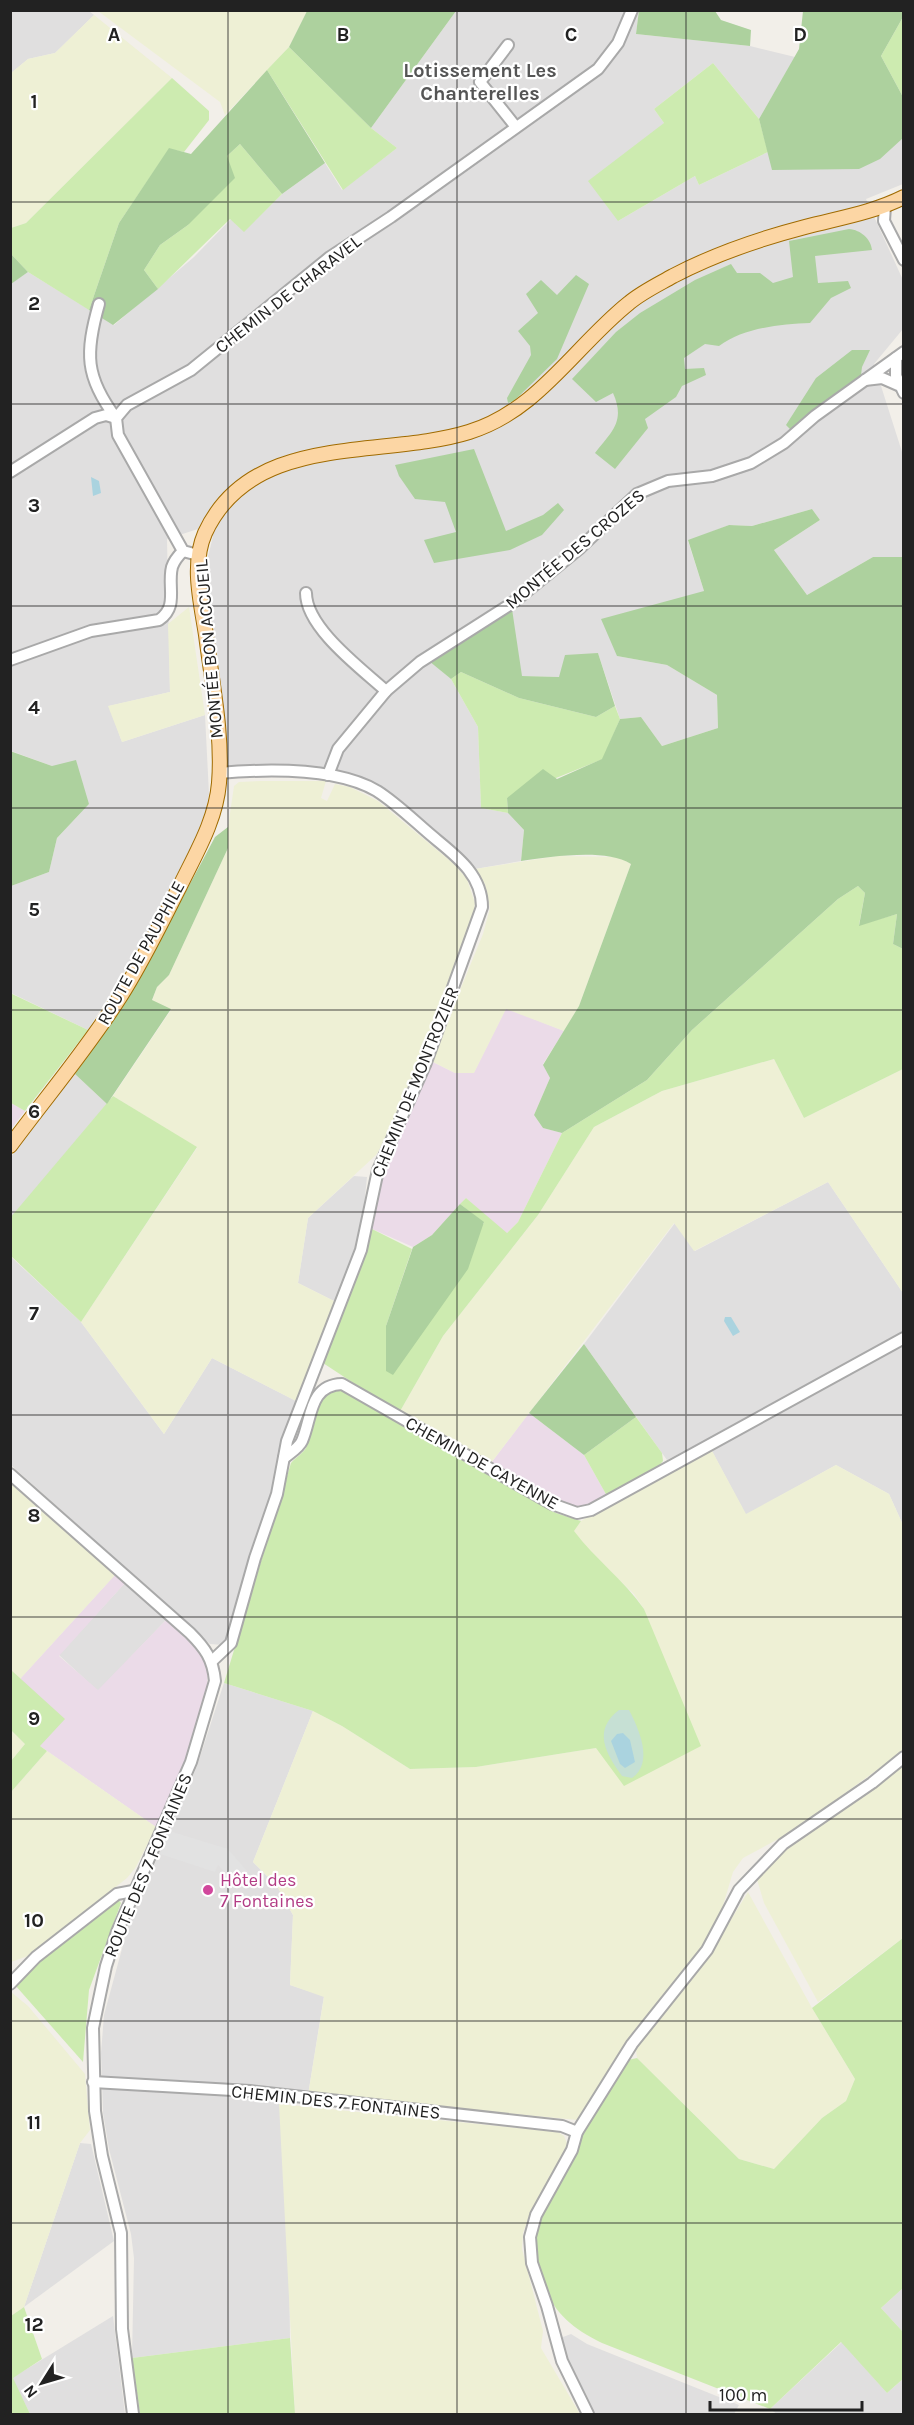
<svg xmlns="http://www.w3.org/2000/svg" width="914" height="2425" viewBox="0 0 914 2425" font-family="Karla,sans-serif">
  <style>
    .residential { fill: #e0dfdf }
    .industrial { fill: #ebdbe8 }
    .farmland { fill: #eef0d5 }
    .grass { fill: #cdebb0 }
    .forest { fill: #add19e }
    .wetland { fill: #c6e0d4 }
    .parking { fill: #e2e2e2 }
    .water { fill: #aad3df }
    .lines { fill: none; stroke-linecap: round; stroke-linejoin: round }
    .minor-casing { stroke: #a9a9a9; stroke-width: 14 }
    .major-casing { stroke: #a06b00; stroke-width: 16 }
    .minor { stroke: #fff; stroke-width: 10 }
    .major { stroke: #fcd6a4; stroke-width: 14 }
    .grid { fill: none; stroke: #222; stroke-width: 1.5; stroke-opacity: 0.55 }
    .hotel-dot { fill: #d1479c; stroke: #fff; stroke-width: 2 }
    .labels { text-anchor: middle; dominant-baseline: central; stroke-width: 4.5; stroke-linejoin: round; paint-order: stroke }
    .street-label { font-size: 18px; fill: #222; stroke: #fff }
    .hotel-label { font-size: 18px; fill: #b23c85; stroke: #fff; text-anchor: start }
    .neighbourhood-label { font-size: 20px; font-weight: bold; fill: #555; stroke: #fff }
    .grid-label { font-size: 20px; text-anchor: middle; font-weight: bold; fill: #222; stroke: #fff; stroke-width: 4.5; stroke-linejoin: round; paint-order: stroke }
  </style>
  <rect width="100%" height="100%" fill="#f2efe9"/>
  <g class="residential">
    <path d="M 11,11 L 89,11 L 94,15 L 55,53 L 28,59 L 11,73 Z"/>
    <path d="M 456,11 L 639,11 L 636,34 L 750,46 L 795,57 L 759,119 L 713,63 L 654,109 L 664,123 L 618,221 L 695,176 L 699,185 L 768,152 L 903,103 L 903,184 L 866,199 L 903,280 L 903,329 L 874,364 L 903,455 L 903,557 L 873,557 L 807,595 L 774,550 L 820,520 L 812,509 L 752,526 L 729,525 L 688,541 L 704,591 L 617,656 L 667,665 L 717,695 L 718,728 L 662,746 L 641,717 L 620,719 L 598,653 L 560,677 L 521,676 L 485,616 L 423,655 L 451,679 L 478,727 L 481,808 L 508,813 L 524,830 L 521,861 L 475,869 L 393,795 L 373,782 L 349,773 L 318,767 L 228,766 L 205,583 L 206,565 L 213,536 L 198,529 L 167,539 L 170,692 L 109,706 L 122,742 L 205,715 L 209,794 L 204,822 L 159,915 L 88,1030 L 11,993 L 11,886 L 49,872 L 57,838 L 89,804 L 52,766 L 11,751 L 10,284 L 28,272 L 114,325 L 194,257 L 231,219 L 244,231 L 282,194 L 325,163 L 342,190 L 397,148 L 371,128 Z"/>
    <path d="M 75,1074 L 107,1104 L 11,1218 L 11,1157 Z"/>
    <path d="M 354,1176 L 367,1177 L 361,1236 L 336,1302 L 298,1283 L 308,1218 Z"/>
    <path d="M 828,1182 L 903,1293 L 903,1525 L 889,1494 L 836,1465 L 746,1515 L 706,1440 L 667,1460 L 584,1344 L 675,1223 L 695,1251 Z"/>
    <path d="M 10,1256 L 81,1322 L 164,1434 L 212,1358 L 298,1402 L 281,1442 L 281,1465 L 227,1641 L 223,1645 L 210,1644 L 11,1465 Z"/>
    <path d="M 125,1583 L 166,1620 L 98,1691 L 59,1655 Z"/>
    <path d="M 224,1683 L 313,1711 L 253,1862 L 277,1886 L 293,1915 L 290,1985 L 324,1996 L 308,2095 L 279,2092 L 289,2266 L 290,2338 L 132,2358 L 134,2258 L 131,2234 L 109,2149 L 103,2113 L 101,2053 L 104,2015 L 129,1923 L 197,1766 Z"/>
    <path d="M 80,2143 L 91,2144 L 114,2241 L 24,2307 Z"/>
    <path d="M 903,2288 L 903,2332 L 881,2308 Z"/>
    <path d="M 113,2316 L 125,2414 L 30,2414 L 12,2378 Z"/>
    <path d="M 571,2334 L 587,2344 L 739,2405 L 734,2414 L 594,2414 L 580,2392 L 560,2344 L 563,2337 Z"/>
    <path d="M 842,2342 L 887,2393 L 903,2379 L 903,2414 L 777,2414 L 770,2409 Z"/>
  </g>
  <g class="industrial">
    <path d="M 506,1008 L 564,1031 L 543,1064 L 550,1078 L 534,1115 L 543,1128 L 562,1133 L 518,1222 L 506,1234 L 466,1198 L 432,1235 L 413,1247 L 370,1228 L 381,1174 L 405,1124 L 431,1061 L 455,1073 L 474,1072 Z"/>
    <path d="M 11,1103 L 25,1111 L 11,1129 Z"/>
    <path d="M 529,1413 L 584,1455 L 607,1496 L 582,1507 L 570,1507 L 491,1463 Z"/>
    <path d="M 115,1575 L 125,1583 L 59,1656 L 98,1690 L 166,1620 L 196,1648 L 204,1657 L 208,1670 L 207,1686 L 190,1750 L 156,1827 L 40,1746 L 20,1679 Z"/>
  </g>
  <g class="farmland">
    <path d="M 98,11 L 307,11 L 289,47 L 225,115 L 220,102 Z"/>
    <path d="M 94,15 L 172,78 L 26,223 L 11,228 L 11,73 L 28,59 L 55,53 Z"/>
    <path d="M 189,607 L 205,715 L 122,742 L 108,706 L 170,692 L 168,624 Z"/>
    <path d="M 261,781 L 326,781 L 321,798 L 327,801 L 335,784 L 350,787 L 378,801 L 454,864 L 467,879 L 475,903 L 473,917 L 422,1054 L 385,1141 L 376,1155 L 308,1218 L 298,1283 L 336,1302 L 298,1402 L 212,1358 L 164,1434 L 81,1322 L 197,1148 L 113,1096 L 171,1010 L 152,1001 L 157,987 L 169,975 L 228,848 L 228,827 L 234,786 L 239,782 Z"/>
    <path d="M 558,856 L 619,857 L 631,864 L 579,1006 L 564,1031 L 506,1009 L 474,1073 L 455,1073 L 431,1061 L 483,934 L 490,908 L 485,884 L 475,869 Z"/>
    <path d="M 774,1059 L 804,1118 L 903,1069 L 903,1293 L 828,1182 L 694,1251 L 674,1223 L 491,1463 L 399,1413 L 443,1336 L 538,1215 L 594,1127 L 662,1091 Z"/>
    <path d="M 711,1449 L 746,1514 L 836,1465 L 889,1494 L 903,1525 L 903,1751 L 826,1807 L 780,1838 L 743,1858 L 733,1872 L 719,1919 L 701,1949 L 640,2026 L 578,2120 L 308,2095 L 324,1997 L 290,1985 L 293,1915 L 277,1886 L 253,1862 L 313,1711 L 342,1726 L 410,1769 L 476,1767 L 596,1748 L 659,1649 L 644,1609 L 634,1594 L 587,1549 L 573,1531 L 581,1521 Z"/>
    <path d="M 11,1484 L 115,1575 L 20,1679 L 11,1670 Z"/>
    <path d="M 11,1730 L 25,1744 L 11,1761 Z"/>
    <path d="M 47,1751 L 156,1827 L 136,1867 L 127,1878 L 28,1956 L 11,1962 L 11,1792 Z"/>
    <path d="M 903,1766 L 903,1938 L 818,2002 L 764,1903 L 756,1876 L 786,1849 Z"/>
    <path d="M 748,1892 L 812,2008 L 855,2079 L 846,2101 L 822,2118 L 774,2169 L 739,2159 L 637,2058 L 636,2049 L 644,2037 L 706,1960 Z"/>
    <path d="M 11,1992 L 28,2006 L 85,2074 L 90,2130 L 80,2143 L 24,2307 L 11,2316 Z"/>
    <path d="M 279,2104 L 558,2132 L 564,2136 L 567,2143 L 564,2153 L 528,2219 L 523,2233 L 522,2249 L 543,2331 L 541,2348 L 580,2414 L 295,2414 Z"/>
  </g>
  <g class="grass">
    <path d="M 903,17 L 903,97 L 881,56 Z"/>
    <path d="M 289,47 L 371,128 L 397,148 L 343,190 L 267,70 Z"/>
    <path d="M 713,63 L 759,119 L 768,152 L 699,185 L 695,176 L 618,221 L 588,181 L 664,123 L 654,109 Z"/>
    <path d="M 172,78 L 209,111 L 209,120 L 184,152 L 169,149 L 119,223 L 89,310 L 28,272 L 11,254 L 11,228 L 26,223 Z"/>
    <path d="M 240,144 L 282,194 L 244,232 L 230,219 L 158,289 L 144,270 L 160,245 L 188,225 L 227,156 Z"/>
    <path d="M 461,672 L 519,698 L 596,717 L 615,706 L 620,719 L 603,759 L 507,798 L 508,813 L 481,808 L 478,727 L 451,679 Z"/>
    <path d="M 858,886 L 865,893 L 859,925 L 897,914 L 893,944 L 903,949 L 903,1069 L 804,1118 L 774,1059 L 662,1091 L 594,1127 L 538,1215 L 443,1336 L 399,1413 L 323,1363 L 366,1254 L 370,1228 L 412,1249 L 386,1326 L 484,1223 L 460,1204 L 466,1198 L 507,1233 L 518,1222 L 562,1133 L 647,1080 L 692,1030 L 838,899 Z"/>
    <path d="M 10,993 L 88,1030 L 25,1111 L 11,1103 Z"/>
    <path d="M 113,1096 L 197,1147 L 81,1322 L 11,1256 L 10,1218 Z"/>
    <path d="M 340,1388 L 351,1392 L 556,1513 L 581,1521 L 574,1531 C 595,1559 624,1580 644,1609 L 701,1746 L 624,1786 L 596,1748 L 476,1767 L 410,1769 L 342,1726 L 313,1711 L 224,1683 L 291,1463 C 296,1457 304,1453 307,1446 C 317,1421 306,1399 340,1388 Z"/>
    <path d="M 636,1417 L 662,1453 L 663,1461 L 658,1467 L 607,1496 L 584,1455 Z"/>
    <path d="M 11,1670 L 65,1719 L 40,1746 L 47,1751 L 11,1792 L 11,1761 L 25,1744 L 11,1730 Z"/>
    <path d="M 118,1899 L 121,1903 L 89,1990 L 83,2062 L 15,1985 L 48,1954 Z"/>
    <path d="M 903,1938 L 903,2288 L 881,2308 L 903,2332 L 904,2378 L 887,2393 L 841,2342 L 770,2409 L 602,2343 C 569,2327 551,2310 540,2275 C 536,2261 533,2248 536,2234 C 538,2216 549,2200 557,2184 C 579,2141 602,2100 628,2060 L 637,2058 L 739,2159 L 774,2169 L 822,2118 L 846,2101 L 855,2079 L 812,2008 Z"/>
    <path d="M 24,2307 L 42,2359 L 13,2378 L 30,2414 L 11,2414 L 11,2316 Z"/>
    <path d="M 290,2338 L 295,2414 L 140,2414 L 132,2358 Z"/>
  </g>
  <g class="forest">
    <path d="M 639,10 L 715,11 L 721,20 L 751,30 L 750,46 L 636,34 Z"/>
    <path d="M 307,11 L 307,10 L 456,11 L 371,128 L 289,47 Z"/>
    <path d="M 803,11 L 903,11 L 903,17 L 881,56 L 903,97 L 903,138 L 880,159 L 859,169 L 772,170 L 759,119 L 799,49 Z"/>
    <path d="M 267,70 L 325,163 L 282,194 L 240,144 L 227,156 L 235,178 L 188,225 L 160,245 L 144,270 L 158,289 L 113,325 L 89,310 L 119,223 L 169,148 L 191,154 Z"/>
    <path d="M 849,229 C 861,230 871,239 872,250 L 815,256 L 818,283 L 848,281 L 851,288 L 831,298 L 810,323 C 780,324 743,328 719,346 L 705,344 L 684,358 L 685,369 L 704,368 L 706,375 L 682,386 L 676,397 L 645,419 L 648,428 L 615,469 L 595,453 C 611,432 626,422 613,393 L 596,402 L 572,379 L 616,332 L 640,313 L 695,280 L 731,264 L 737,273 L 760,273 L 773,283 L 793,277 L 789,241 Z"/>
    <path d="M 11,254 L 28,272 L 11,284 L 10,284 Z"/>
    <path d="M 576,275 L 589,284 L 557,359 L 514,401 L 508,403 L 507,398 L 531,355 L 530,346 L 518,331 L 538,313 L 526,294 L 541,280 L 557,295 Z"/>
    <path d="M 852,350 L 870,350 L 862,367 L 861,375 L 791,430 L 786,425 L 816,378 Z"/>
    <path d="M 474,449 L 506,531 L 543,515 L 558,503 L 564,510 L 542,535 L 510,550 L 434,563 L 424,540 L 456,532 L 445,502 L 415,499 L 399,476 L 395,465 Z"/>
    <path d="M 812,509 L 820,520 L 774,550 L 807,595 L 873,557 L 903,557 L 903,949 L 893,944 L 897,914 L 859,926 L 865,893 L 858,886 L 838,899 L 692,1030 L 647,1080 L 562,1133 L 543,1128 L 534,1115 L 550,1078 L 543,1065 L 579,1006 L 631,864 C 605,848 550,857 521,861 L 524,830 L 508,813 L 507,798 L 543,769 L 557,779 L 602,759 L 620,719 L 641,717 L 662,746 L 718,728 L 717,695 L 667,665 L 617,656 L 601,619 L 704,591 L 688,540 L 729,525 L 752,526 Z"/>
    <path d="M 512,609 L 522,676 L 559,677 L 565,655 L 598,653 L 615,706 L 596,717 L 519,698 L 461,672 L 451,679 L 429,661 Z"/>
    <path d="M 10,751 L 52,766 L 76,760 L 89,804 L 57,838 L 49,872 L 11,886 Z"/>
    <path d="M 228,827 L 228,848 L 169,975 L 157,987 L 152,1000 L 171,1009 L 107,1104 L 75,1074 C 130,998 171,920 215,837 Z"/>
    <path d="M 460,1204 L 484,1222 L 468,1269 L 393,1375 L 386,1371 L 386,1326 L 413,1247 L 432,1235 Z"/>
    <path d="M 584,1344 L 636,1417 L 584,1455 L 529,1413 Z"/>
  </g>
  <path class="wetland" d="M 619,1710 L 629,1710 C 639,1729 654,1763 632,1778 L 622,1776 C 606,1754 592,1730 619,1710 Z"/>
  <path class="parking" d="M 169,1831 L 228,1849 L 248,1872 L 242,1885 L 231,1879 L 218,1865 L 215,1872 L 160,1854 Z"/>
  <g class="water">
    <path d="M 91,477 L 99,481 L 101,493 L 93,496 Z"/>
    <path d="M 725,1317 L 731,1317 L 740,1332 L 733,1336 L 724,1321 Z"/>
    <path d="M 623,1733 L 630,1740 L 635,1762 L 625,1768 L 620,1764 L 611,1741 L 617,1734 Z"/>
  </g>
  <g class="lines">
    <g class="minor-casing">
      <g id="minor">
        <path d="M 508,45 L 480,82 L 516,127"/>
        <path d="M 885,206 L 884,221 L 904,260"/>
        <path d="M 99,304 C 85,353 85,377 116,418"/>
        <path d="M 896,358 L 896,376 L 904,393"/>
        <path d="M 865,380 L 882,378 L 898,385"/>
        <path d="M 10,472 L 95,418 L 106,415 L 116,418"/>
        <path d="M 198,555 L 183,551 L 118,435 L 116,418 L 127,405 L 191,370 L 330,257 L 391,217 L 598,69 L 618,43 L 632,10"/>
        <path d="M 306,593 C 306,628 362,669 386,691"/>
        <path d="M 10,660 L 91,631 L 159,620 C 179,606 167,587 172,567 C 174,561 179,555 183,551"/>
        <path d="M 328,775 L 338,749 L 386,691 L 420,662 L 511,604 L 580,548 L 637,494 L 668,481 L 712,476 L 751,463 L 784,443 L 815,416 L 904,352"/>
        <path d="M 284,1458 C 290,1453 299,1448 302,1441 C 312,1418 309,1385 342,1384 L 552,1504 L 577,1513 L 591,1510 L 904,1338"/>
        <path d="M 10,1474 L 190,1633 C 205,1648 213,1659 215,1681 L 191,1762 L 117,1932 L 106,1966 L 93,2028 L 95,2111 L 102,2156 L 121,2233 L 122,2329 L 133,2414"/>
        <path d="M 212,1661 L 231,1643 L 255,1558 L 277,1494 L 287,1441 L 361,1250 L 378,1170 L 425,1065 L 482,907 C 482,877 460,859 438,841 C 418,825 399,805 377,791 C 336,767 266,769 219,773"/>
        <path d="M 10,1984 L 36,1957 L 117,1894 L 133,1891"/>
        <path d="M 93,2082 L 250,2091 L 562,2126 L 577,2132"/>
        <path d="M 588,2414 L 562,2361 L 547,2306 L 532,2263 L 530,2237 L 536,2215 L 572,2150 L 577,2132 L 632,2044 L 707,1950 L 739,1890 L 783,1844 L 872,1783 L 904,1757"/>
      </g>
    </g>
    <g class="major-casing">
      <path id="major" d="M 10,1146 C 47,1096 87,1049 120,997 C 143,961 161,923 180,886 C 196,853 216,820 219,783 C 223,735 212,683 206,635 C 201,602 191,565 205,533 C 252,431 382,459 469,432 C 538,411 575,346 629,303 C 642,292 659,284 673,276 C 715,254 759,239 805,227 C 839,218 872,213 904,197"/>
    </g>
    <use href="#minor" class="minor"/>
    <use href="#major" class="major"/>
  </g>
  <path class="grid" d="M 228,10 L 228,2414M 457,10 L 457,2414M 686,10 L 686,2414M 10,202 L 904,202M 10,404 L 904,404M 10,606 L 904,606M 10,808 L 904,808M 10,1010 L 904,1010M 10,1212 L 904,1212M 10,1415 L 904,1415M 10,1617 L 904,1617M 10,1819 L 904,1819M 10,2021 L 904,2021M 10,2223 L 904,2223"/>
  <circle class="hotel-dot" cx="208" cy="1890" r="6"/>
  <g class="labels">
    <g class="street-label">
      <text transform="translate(288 294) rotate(-38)">CHEMIN DE CHARAVEL</text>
      <text transform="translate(575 549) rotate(-40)">MONTÉE DES CROZES</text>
      <text transform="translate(209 649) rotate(-95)">MONTÉE BON ACCUEIL</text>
      <text transform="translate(141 953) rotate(-61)">ROUTE DE PAUPHILE</text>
      <text transform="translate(415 1082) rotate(-68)">CHEMIN DE MONTROZIER</text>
      <text transform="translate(482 1463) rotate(29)">CHEMIN DE CAYENNE</text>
      <text transform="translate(148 1865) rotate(-67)">ROUTE DES 7 FONTAINES</text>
      <text transform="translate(336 2102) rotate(6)">CHEMIN DES 7 FONTAINES</text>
    </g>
    <g class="hotel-label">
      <text x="220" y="1880">Hôtel des<tspan x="220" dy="21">7 Fontaines</tspan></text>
    </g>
    <g class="neighbourhood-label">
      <text x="480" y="70">Lotissement Les<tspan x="480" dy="23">Chanterelles</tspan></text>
    </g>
  </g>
  <g class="grid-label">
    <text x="114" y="41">A</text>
    <text x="343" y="41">B</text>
    <text x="571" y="41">C</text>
    <text x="800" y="41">D</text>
    <text x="34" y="108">1</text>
    <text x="34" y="310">2</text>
    <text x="34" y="512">3</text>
    <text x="34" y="714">4</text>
    <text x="34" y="916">5</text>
    <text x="34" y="1118">6</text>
    <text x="34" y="1320">7</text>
    <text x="34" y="1522">8</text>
    <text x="34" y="1725">9</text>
    <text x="34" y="1927">10</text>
    <text x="34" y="2129">11</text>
    <text x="34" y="2331">12</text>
  </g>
  <rect width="914" height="2425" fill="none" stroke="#222222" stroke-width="24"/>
  <g transform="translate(42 2383) rotate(233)" stroke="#ffffff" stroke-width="4.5" paint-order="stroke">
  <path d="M0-4.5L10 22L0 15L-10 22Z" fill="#222222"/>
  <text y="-9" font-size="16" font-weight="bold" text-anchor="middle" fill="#222222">N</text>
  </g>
  <path d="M710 2401v9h152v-9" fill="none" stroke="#222222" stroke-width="3"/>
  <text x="719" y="2401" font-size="18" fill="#222222" stroke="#ffffff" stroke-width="4.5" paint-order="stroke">100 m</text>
</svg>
